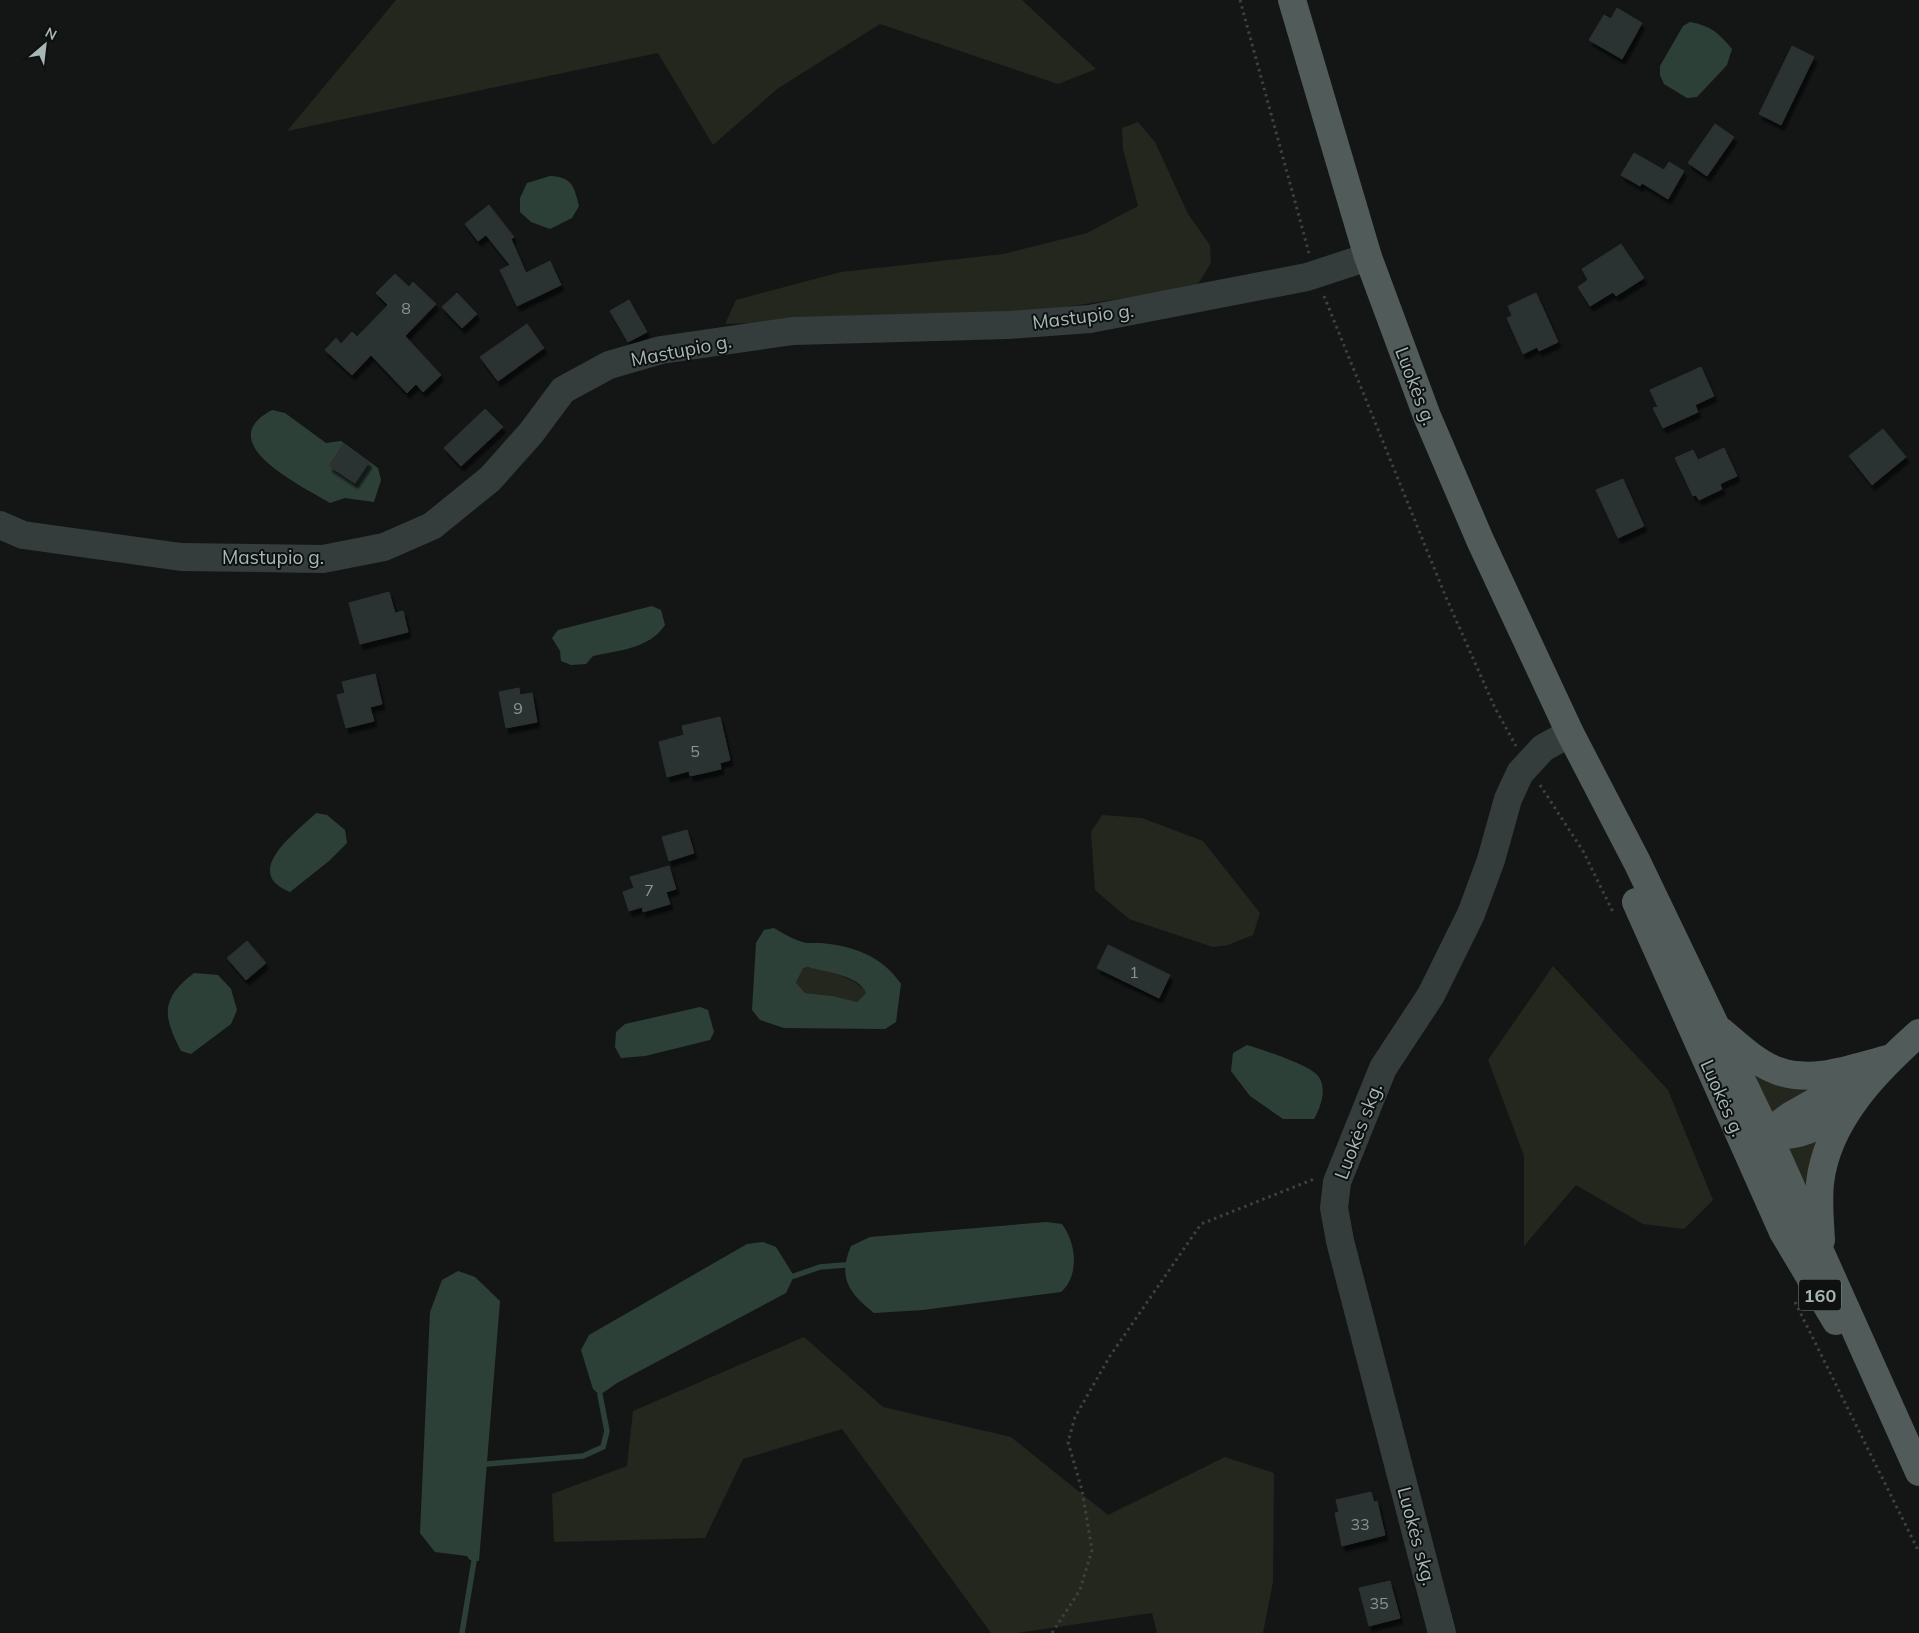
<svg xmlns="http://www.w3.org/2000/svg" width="1919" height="1633" viewBox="0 0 1919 1633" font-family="Mulish,sans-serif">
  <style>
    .green { fill: #24271e }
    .water { fill: #2d4038; fill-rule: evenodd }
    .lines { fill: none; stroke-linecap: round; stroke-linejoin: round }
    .stream { stroke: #2d4038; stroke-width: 5.5 }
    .building { fill: #2c3031; stroke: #2e3233; filter: url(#shadow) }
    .path { stroke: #3b4342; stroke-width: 3; stroke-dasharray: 2.5 4; stroke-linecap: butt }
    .minor { stroke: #353c3c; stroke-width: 28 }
    .major { stroke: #515b5a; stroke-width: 28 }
    .labels { text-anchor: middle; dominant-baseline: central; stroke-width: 4; stroke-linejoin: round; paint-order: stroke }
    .number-label { font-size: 16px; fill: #889594 }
    .shield { fill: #0f1111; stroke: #798584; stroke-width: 1 }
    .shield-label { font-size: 18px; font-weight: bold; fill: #a6b7b5 }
    .street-label { font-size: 19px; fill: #a6b7b5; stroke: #0f1111 }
  </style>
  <defs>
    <filter id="shadow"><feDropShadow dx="3" dy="5.5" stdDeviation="1" flood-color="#0009"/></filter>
  </defs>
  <rect width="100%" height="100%" fill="#141616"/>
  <g class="green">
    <path d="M 396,0 L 1022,0 L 1096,69 L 1058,84 L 880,24 L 777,89 L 713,145 L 658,53 L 287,131 Z"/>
    <path d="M 1138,122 L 1155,142 L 1188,214 L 1210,245 L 1211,263 L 1196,287 L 1039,311 L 725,324 L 736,300 L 841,272 L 1003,254 L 1087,233 L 1138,206 L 1123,149 L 1122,128 Z"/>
    <path d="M 1102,815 L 1142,818 L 1203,841 L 1260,913 L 1253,935 L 1228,945 L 1213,947 L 1129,919 L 1095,890 L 1091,832 Z"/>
    <path d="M 1553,966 L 1668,1090 L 1713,1200 L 1684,1229 L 1643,1224 L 1576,1185 L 1524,1246 L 1524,1156 L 1488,1060 Z"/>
    <path d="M 803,967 C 818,966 860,979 866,993 L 857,1002 L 833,996 L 805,993 L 796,984 Z"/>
    <path d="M 1746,1064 L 1823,1085 L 1770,1118 Z"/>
    <path d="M 1824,1138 L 1808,1195 L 1785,1145 L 1807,1145 Z"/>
    <path d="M 804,1337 L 883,1407 L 1011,1437 L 1108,1515 L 1225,1457 L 1274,1473 L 1273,1582 L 1263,1633 L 1157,1633 L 1152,1613 L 1017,1633 L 991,1633 L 842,1429 L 743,1459 L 705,1538 L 554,1542 L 552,1494 L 627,1466 L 633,1411 Z"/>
  </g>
  <g class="water">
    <path d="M 1690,22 C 1710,25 1720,34 1732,49 L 1727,65 L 1697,97 L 1687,98 L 1664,84 L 1660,75 L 1660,66 L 1683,26 Z"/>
    <path d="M 550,176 C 573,177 574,187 579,206 L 572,218 L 550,229 L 531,222 L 520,212 L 520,198 L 527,183 Z"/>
    <path d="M 272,410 L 285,413 L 326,443 L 341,441 L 378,468 L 381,480 L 374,502 L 345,498 L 330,503 C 301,485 210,443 272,410 Z"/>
    <path d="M 652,606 L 661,610 L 665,625 C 649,649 619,650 593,656 L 586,664 L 571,665 L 561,661 L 560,651 L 552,638 L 558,630 Z"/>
    <path d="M 316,813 L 327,815 L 345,830 L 347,843 L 329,861 L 290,892 C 240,872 297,832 316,813 Z"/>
    <path d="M 774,928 C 784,934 794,940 806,943 C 811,943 816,943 821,943 C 854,946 882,956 901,984 L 896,1022 L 885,1029 L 784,1028 L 760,1020 L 752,1010 L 756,943 L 764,930 ZM 808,967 C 825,972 859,975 866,993 L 857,1002 L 833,996 L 805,993 L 796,983 L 803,968 Z"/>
    <path d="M 194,973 L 218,975 L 231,989 L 237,1010 L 231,1024 L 191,1054 L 181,1051 C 163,1016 160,999 194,973 Z"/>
    <path d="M 700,1007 L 708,1010 L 714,1032 L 710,1040 L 645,1056 L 621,1058 L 615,1047 L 616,1032 L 625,1024 Z"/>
    <path d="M 1247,1045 C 1263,1050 1303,1063 1315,1073 C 1329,1084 1321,1107 1314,1119 L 1283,1119 L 1250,1096 L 1231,1071 L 1233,1053 Z"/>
    <path d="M 1046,1222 L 1062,1224 C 1076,1243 1080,1275 1061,1292 L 923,1310 L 874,1313 C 850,1294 837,1278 851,1246 L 870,1237 Z"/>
    <path d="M 763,1242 L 776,1247 L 794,1276 L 786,1293 L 617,1383 L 600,1395 L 593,1389 L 581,1350 L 589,1335 L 747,1244 Z"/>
    <path d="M 458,1271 L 475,1277 L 500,1301 L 479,1561 L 470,1560 L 467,1556 L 435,1552 L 420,1533 L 430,1312 L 442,1280 Z"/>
  </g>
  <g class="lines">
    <g class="stream">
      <path d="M 794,1276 L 820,1267 L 845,1265"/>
      <path d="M 487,1464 L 583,1456 L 603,1447 L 607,1431 L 600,1395"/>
      <path d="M 462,1633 L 474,1561"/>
    </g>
  </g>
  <g class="building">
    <path d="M 1617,8 L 1642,23 L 1622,59 L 1589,40 L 1604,15 L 1611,19 Z"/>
    <path d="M 1792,46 L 1814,57 L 1781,125 L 1759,114 Z"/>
    <path d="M 1715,124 L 1734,137 L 1707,176 L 1688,163 Z"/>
    <path d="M 1634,153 L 1664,170 L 1669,162 L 1684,171 L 1668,199 L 1642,183 L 1640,186 L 1621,175 Z"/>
    <path d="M 489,205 L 514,237 L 511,239 L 526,273 L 550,261 L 561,285 L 517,306 L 500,270 L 510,265 L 486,235 L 478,241 L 465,224 Z"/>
    <path d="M 1621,244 L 1644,278 L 1616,296 L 1613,292 L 1590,306 L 1578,287 L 1588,280 L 1582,269 Z"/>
    <path d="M 395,274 L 409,287 L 413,282 L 436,304 L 405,336 L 441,375 L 423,392 L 416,384 L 407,393 L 371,355 L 352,375 L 325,350 L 336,338 L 341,344 L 352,332 L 357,337 L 388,305 L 376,293 Z"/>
    <path d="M 457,293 L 477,314 L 462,328 L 442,307 Z"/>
    <path d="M 1536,293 L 1558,342 L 1539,351 L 1537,347 L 1523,354 L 1507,318 L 1512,316 L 1508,306 Z"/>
    <path d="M 629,300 L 647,332 L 628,342 L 610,311 Z"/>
    <path d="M 527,324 L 544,348 L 498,381 L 480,357 Z"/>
    <path d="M 1701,367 L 1714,396 L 1695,405 L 1698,412 L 1663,428 L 1653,408 L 1658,407 L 1650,390 Z"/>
    <path d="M 485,409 L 503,427 L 461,466 L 444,448 Z"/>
    <path d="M 1883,429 L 1906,457 L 1872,485 L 1849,456 Z"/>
    <path d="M 343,444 L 369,462 L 355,483 L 329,466 Z"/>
    <path d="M 1724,448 L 1737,476 L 1720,484 L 1722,489 L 1699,500 L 1696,495 L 1693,496 L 1675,458 L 1693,450 L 1698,460 Z"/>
    <path d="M 1623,479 L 1644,526 L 1618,538 L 1596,490 Z"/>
    <path d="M 389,592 L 395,613 L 403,611 L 408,632 L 360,644 L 349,603 Z"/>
    <path d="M 375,674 L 382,704 L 370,707 L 374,721 L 346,728 L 337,695 L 345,693 L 342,682 Z"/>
    <path d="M 519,688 L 520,695 L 532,693 L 537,722 L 506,728 L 499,692 Z"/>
    <path d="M 720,717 L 730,760 L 720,763 L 721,769 L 690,776 L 689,771 L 667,777 L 659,742 L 684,735 L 682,726 Z"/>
    <path d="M 687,830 L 694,853 L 669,861 L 662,837 Z"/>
    <path d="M 669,866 L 676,889 L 666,892 L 670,904 L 643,912 L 642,907 L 629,911 L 623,892 L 634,888 L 630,877 Z"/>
    <path d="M 247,941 L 266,963 L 246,980 L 227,958 Z"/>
    <path d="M 1108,945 L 1170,975 L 1159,998 L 1097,968 Z"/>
    <path d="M 1371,1492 L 1374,1502 L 1377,1501 L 1385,1535 L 1342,1546 L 1335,1513 L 1339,1512 L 1336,1500 Z"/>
    <path d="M 1390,1581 L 1400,1618 L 1369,1626 L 1359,1588 Z"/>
  </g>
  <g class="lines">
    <g class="path">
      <path d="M 1240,0 L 1309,253"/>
      <path d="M 1324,296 L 1445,595 L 1495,708 L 1516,746"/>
      <path d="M 1540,785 L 1583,851 L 1613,912"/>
      <path d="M 1795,1302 L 1919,1552"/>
      <path d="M 1052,1633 L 1080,1590 L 1092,1550 L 1082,1490 L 1068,1442 L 1075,1417 L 1110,1356 L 1201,1224 L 1314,1179"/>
    </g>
    <g class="minor">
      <path d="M 0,525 L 23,535 L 181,557 L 323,559 L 384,547 L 432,526 L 490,479 L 531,433 L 563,390 L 609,365 L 661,350 L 793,331 L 1008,325 L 1090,319 L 1307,277 L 1368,257"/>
      <path d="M 1442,1633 L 1340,1241 L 1334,1208 L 1337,1182 L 1383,1068 L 1431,995 L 1471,914 L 1491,860 L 1508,799 L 1520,773 L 1543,748 L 1570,733"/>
    </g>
    <g class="major">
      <path d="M 1292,0 L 1368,257 L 1427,416 L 1480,540 L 1570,733 L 1637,862 L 1767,1133 L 1919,1472"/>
      <path d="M 1636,902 L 1783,1232 L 1836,1321"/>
      <path d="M 1721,1031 C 1738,1045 1756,1063 1778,1071 C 1814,1084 1855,1067 1891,1058"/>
      <path d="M 1763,1132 C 1795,1142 1823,1125 1847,1106"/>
      <path d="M 1759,1149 L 1767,1133 L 1790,1116 L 1864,1074"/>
      <path d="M 1821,1240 C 1820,1222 1818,1202 1820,1183 C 1827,1121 1875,1072 1919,1033"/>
    </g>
  </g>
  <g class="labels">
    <g class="number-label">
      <text x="406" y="308">8</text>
      <text x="518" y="708">9</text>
      <text x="695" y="751">5</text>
      <text x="649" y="890">7</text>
      <text x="1134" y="972">1</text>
      <text x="1360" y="1524">33</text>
      <text x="1379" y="1603">35</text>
    </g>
    <rect class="shield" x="1799" y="1279.5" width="42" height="31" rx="4"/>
    <g class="shield-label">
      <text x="1820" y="1295">160</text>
    </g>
    <g class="street-label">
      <text transform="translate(1083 316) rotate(-7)">Mastupio g.</text>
      <text transform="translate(681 350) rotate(-11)">Mastupio g.</text>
      <text transform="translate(1416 386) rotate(69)">Luokės g.</text>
      <text x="273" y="557">Mastupio g.</text>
      <text transform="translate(1723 1098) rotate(66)">Luokės g.</text>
      <text transform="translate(1358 1131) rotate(-69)">Luokės skg.</text>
      <text transform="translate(1417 1536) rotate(75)">Luokės skg.</text>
    </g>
  </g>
  <g transform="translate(45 45) rotate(28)" stroke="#0f1111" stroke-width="4" paint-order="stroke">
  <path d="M0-4L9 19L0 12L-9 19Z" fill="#a6b7b5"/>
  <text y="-8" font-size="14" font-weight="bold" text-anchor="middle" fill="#a6b7b5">N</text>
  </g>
</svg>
